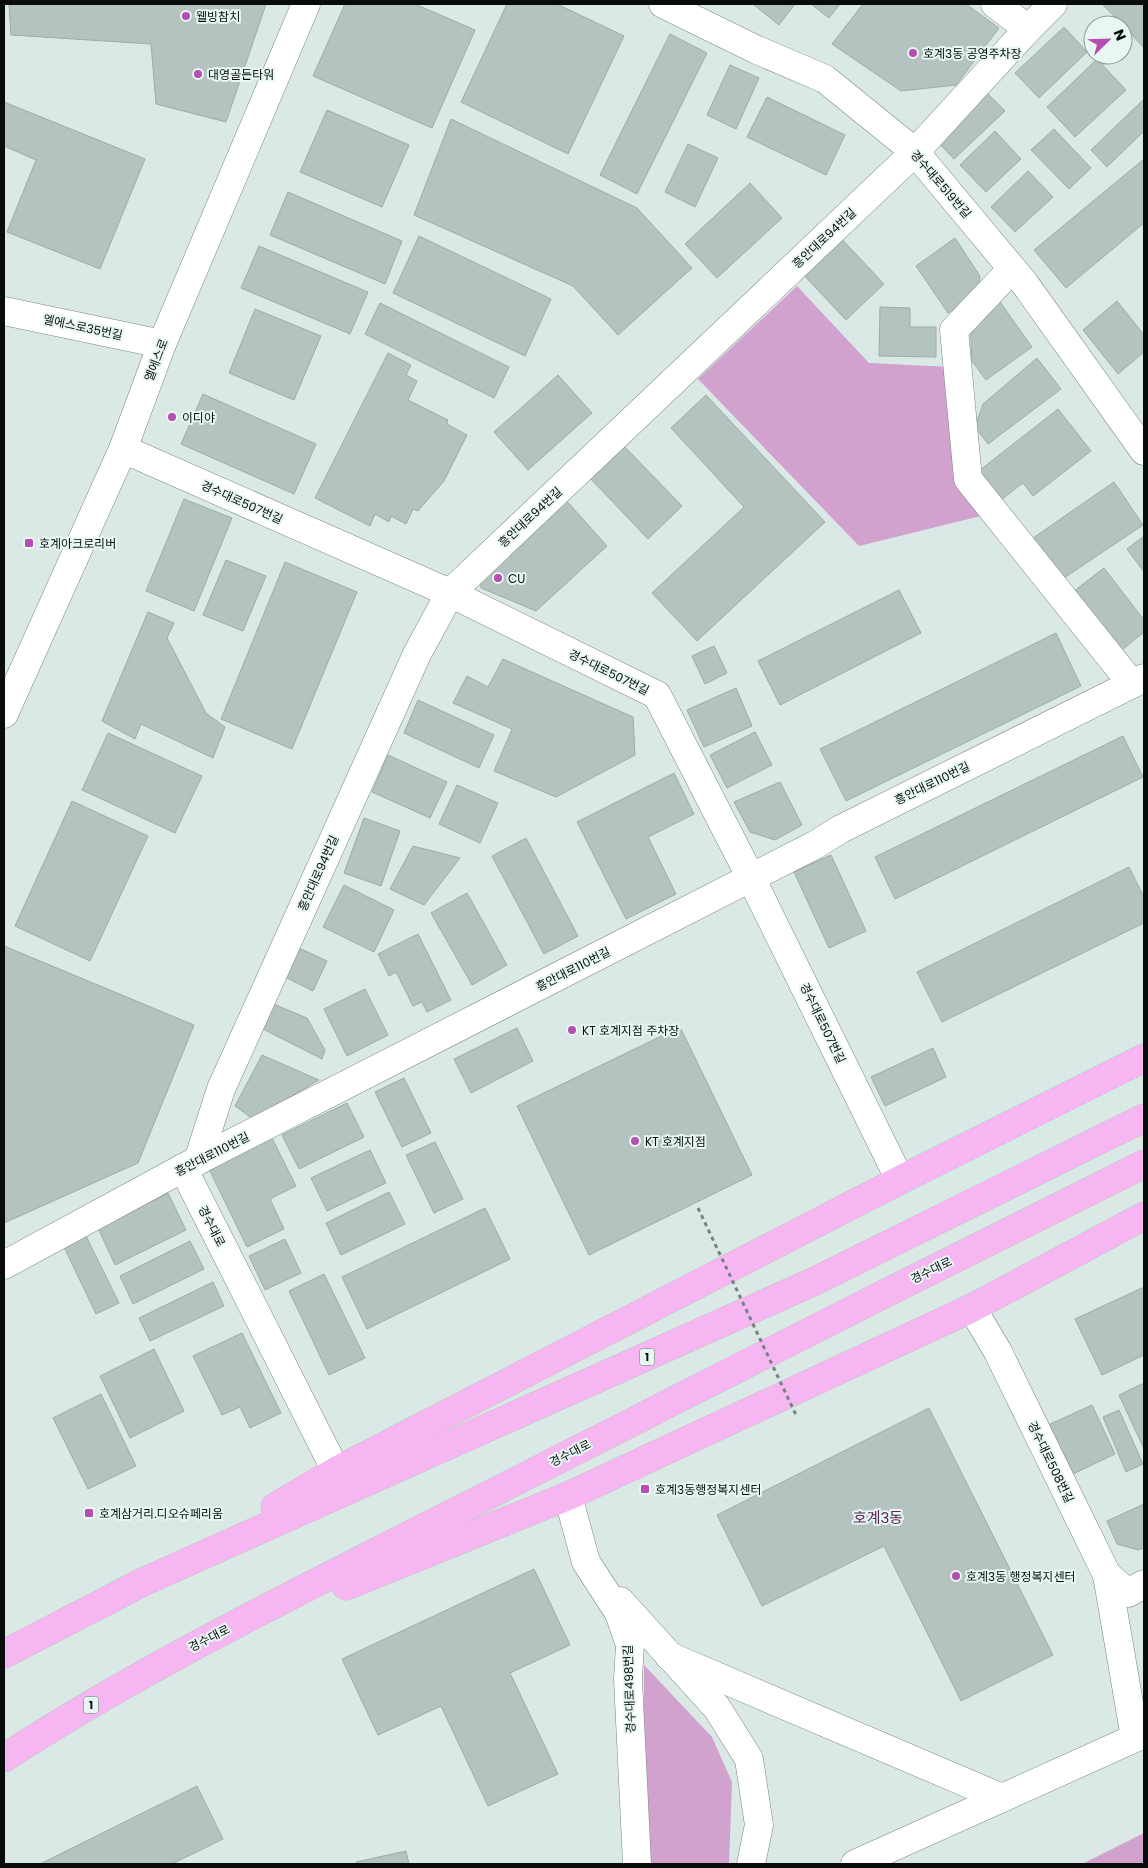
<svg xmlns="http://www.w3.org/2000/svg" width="1148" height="1868" viewBox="0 0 1148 1868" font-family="Poppins,'Noto Sans KR',sans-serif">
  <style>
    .green { fill: #d2a2cf }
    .building { fill: #b5c3c0; stroke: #9eaca9 }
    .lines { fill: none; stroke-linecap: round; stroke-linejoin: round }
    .minor-casing { stroke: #798784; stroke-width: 29 }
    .major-casing { stroke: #c4c5c5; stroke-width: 29 }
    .minor { stroke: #fff; stroke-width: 28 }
    .major { stroke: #f5b6f2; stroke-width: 28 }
    .path-bridge { stroke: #788280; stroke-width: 3; stroke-dasharray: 4 4; stroke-linecap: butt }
    .poi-dot { fill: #b64eb2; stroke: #e8f7f4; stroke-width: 2 }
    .labels { text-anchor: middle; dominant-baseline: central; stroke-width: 4; stroke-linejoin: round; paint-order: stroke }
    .shield { fill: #e8f7f4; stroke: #4b5352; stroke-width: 1 }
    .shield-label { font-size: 11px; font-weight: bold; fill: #080d0c }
    .poi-label { font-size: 12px; fill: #080d0c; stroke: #e8f7f4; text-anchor: start }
    .street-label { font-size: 12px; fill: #080d0c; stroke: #e8f7f4 }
    .quarter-label { font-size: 15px; fill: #592757; stroke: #e8f7f4 }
  </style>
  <rect width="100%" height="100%" fill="#dbe9e6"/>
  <g class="green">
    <path d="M 797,286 L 869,363 L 950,367 L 981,516 L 859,546 L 698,379 Z"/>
    <path d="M 644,1665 L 712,1737 L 732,1782 L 729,1864 L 650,1864 L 644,1804 Z"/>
    <path d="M 1144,1833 L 1144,1864 L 1082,1864 Z"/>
  </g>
  <g class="building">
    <path d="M 9,4 L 266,4 L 226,122 L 156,104 L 151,44 L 11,35 Z"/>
    <path d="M 345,4 L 415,4 L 475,30 L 432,128 L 313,76 Z"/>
    <path d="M 507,4 L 557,4 L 624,36 L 568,154 L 461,102 Z"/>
    <path d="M 755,4 L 795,4 L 779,25 L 754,5 Z"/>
    <path d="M 811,4 L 840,4 L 829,18 Z"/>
    <path d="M 863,4 L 966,4 L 999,28 L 956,85 L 901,91 L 832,44 Z"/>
    <path d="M 1102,4 L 1144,4 L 1144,48 L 1123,25 Z"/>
    <path d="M 1064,27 L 1087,52 L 1039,98 L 1015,73 Z"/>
    <path d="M 670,34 L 707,53 L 637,194 L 600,175 Z"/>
    <path d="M 1097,59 L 1126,90 L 1075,137 L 1047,107 Z"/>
    <path d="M 730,65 L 759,78 L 736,129 L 707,115 Z"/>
    <path d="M 986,92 L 1005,111 L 954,159 L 936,140 Z"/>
    <path d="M 767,97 L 845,135 L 826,175 L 747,137 Z"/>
    <path d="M 1144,99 L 1144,131 L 1107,167 L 1091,150 Z"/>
    <path d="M 4,102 L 145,159 L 100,269 L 7,232 L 36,160 L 4,146 Z"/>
    <path d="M 327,110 L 409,145 L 382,207 L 300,172 Z"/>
    <path d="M 451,119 L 637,208 L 692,268 L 618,335 L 573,286 L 414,215 Z"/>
    <path d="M 1054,129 L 1091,168 L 1069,189 L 1031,150 Z"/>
    <path d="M 995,131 L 1021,159 L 986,192 L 960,165 Z"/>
    <path d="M 688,144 L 718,158 L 695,207 L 665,192 Z"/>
    <path d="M 1144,159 L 1144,223 L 1066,288 L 1034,250 Z"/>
    <path d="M 1028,171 L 1053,197 L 1015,232 L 991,207 Z"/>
    <path d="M 750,183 L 782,218 L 717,278 L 685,244 Z"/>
    <path d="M 288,192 L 402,241 L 385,284 L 270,235 Z"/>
    <path d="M 838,235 L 884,284 L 846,320 L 800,271 Z"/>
    <path d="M 419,236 L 551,299 L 525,356 L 393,293 Z"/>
    <path d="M 955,238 L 980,276 L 978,293 L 948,313 L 916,266 Z"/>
    <path d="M 259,246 L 368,292 L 350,334 L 241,288 Z"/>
    <path d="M 1117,301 L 1144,335 L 1144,352 L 1118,374 L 1083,330 Z"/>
    <path d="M 1000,302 L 1032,347 L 986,380 L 972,361 L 970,324 Z"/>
    <path d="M 380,303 L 509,367 L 494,398 L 365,334 Z"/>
    <path d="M 880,307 L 910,308 L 910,327 L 936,327 L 936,357 L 879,356 Z"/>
    <path d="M 255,309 L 321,336 L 294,400 L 229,373 Z"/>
    <path d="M 388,353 L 411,365 L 406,375 L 417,381 L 408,400 L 448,420 L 447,424 L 467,435 L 444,481 L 418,511 L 413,509 L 406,524 L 391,516 L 389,522 L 375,514 L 370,526 L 315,498 Z"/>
    <path d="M 1037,358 L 1061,389 L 988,444 L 975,427 L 983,404 Z"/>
    <path d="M 558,375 L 592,413 L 528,470 L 494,432 Z"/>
    <path d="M 203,394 L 316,444 L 294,494 L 181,444 Z"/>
    <path d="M 706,395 L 825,522 L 697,641 L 652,593 L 744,507 L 671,428 Z"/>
    <path d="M 1058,409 L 1091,451 L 1033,496 L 1023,483 L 997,503 L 975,474 Z"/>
    <path d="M 622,444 L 682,506 L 648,539 L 589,477 Z"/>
    <path d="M 1114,482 L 1143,525 L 1061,580 L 1033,538 Z"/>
    <path d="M 184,499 L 232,518 L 194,611 L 146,591 Z"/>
    <path d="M 565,499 L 607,546 L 536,611 L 481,588 L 480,569 Z"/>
    <path d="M 1144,536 L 1144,572 L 1127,549 Z"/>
    <path d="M 226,560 L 266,576 L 243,631 L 203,615 Z"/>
    <path d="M 285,562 L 357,592 L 292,749 L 221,719 Z"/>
    <path d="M 1104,568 L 1144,620 L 1144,632 L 1117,654 L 1070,594 Z"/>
    <path d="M 899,590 L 921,633 L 780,705 L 758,661 Z"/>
    <path d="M 148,612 L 174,623 L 167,638 L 206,713 L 225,727 L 213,758 L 141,724 L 135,739 L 102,721 Z"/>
    <path d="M 1056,633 L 1081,686 L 846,801 L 820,749 Z"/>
    <path d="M 714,646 L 727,673 L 705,684 L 692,656 Z"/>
    <path d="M 503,659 L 633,717 L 635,755 L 556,797 L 494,771 L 512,729 L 453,703 L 467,676 L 488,687 Z"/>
    <path d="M 736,688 L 752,726 L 704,747 L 687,710 Z"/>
    <path d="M 418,700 L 494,735 L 479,768 L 404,733 Z"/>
    <path d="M 755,732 L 772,765 L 727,788 L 710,755 Z"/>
    <path d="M 108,733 L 202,776 L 175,833 L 82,790 Z"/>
    <path d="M 1123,736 L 1143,777 L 895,899 L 875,857 Z"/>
    <path d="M 388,755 L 447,782 L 430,818 L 372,792 Z"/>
    <path d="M 674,773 L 694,814 L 648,837 L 676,894 L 626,919 L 577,822 Z"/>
    <path d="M 780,782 L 802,825 L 775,840 L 750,832 L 734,802 Z"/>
    <path d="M 457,785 L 498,803 L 480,843 L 439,824 Z"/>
    <path d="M 72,801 L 148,836 L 90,961 L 15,926 Z"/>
    <path d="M 364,818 L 400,831 L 381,886 L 344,873 Z"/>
    <path d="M 526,838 L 578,936 L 544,954 L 492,856 Z"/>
    <path d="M 413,846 L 460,858 L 424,905 L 390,889 Z"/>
    <path d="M 831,855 L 866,931 L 829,948 L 794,872 Z"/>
    <path d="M 1129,867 L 1144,897 L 1144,923 L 942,1022 L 917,972 Z"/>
    <path d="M 344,885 L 394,910 L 374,952 L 323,927 Z"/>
    <path d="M 467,893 L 507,965 L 472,985 L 431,913 Z"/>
    <path d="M 418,934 L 451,1000 L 427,1012 L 422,1002 L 413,1006 L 396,972 L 389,976 L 378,954 Z"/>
    <path d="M 4,946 L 194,1025 L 138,1163 L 4,1223 Z"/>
    <path d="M 299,948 L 327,961 L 313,991 L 285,977 Z"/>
    <path d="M 365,989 L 388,1035 L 347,1056 L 324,1009 Z"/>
    <path d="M 271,1003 L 307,1018 L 325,1050 L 322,1059 L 259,1027 Z"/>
    <path d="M 680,1027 L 752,1175 L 589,1255 L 517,1106 Z"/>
    <path d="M 517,1028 L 533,1061 L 471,1093 L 454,1059 Z"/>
    <path d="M 933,1048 L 946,1077 L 885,1106 L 871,1077 Z"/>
    <path d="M 262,1055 L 319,1080 L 253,1119 L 235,1106 Z"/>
    <path d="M 404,1078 L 431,1133 L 402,1147 L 375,1092 Z"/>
    <path d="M 347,1103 L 364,1137 L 299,1169 L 282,1135 Z"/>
    <path d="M 272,1138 L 296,1186 L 270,1199 L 284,1229 L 247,1247 L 209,1169 Z"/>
    <path d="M 435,1142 L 463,1199 L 434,1213 L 406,1155 Z"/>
    <path d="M 370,1150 L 386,1183 L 327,1211 L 311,1178 Z"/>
    <path d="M 389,1192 L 405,1224 L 341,1255 L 326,1223 Z"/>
    <path d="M 168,1193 L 186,1230 L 115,1265 L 98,1228 Z"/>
    <path d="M 485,1208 L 510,1259 L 367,1329 L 342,1277 Z"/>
    <path d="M 86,1236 L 119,1303 L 96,1314 L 64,1247 Z"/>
    <path d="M 285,1239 L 301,1273 L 265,1290 L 249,1256 Z"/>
    <path d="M 190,1241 L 204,1269 L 133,1304 L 120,1276 Z"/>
    <path d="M 324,1274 L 365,1358 L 329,1375 L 289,1291 Z"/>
    <path d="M 213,1282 L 224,1306 L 150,1341 L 139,1318 Z"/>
    <path d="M 1144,1287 L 1144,1355 L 1102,1375 L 1075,1319 Z"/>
    <path d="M 242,1333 L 281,1413 L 250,1428 L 240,1407 L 222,1415 L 193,1356 Z"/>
    <path d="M 154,1349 L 184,1411 L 130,1438 L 100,1376 Z"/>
    <path d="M 1144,1383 L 1144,1449 L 1119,1395 Z"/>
    <path d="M 101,1394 L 136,1466 L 88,1489 L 53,1418 Z"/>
    <path d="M 1092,1405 L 1115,1454 L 1069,1476 L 1046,1426 Z"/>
    <path d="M 929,1408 L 1053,1655 L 961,1701 L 884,1546 L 762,1606 L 717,1515 Z"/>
    <path d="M 1119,1410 L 1143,1464 L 1126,1472 L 1103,1417 Z"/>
    <path d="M 1144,1504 L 1144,1548 L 1138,1550 L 1117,1544 L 1107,1521 Z"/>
    <path d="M 534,1569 L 570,1645 L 510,1673 L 558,1774 L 488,1806 L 441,1706 L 378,1735 L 342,1659 Z"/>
    <path d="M 197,1786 L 223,1839 L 172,1864 L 40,1864 Z"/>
    <path d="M 406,1851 L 409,1864 L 356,1864 L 356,1862 Z"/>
  </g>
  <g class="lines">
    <g class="minor-casing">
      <g id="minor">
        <path d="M 663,4 L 757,50 L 825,79 L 915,152 L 1025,284 L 1144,451"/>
        <path d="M 995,4 L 1028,29"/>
        <path d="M 1012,269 L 954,330 L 968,479 L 1132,684"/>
        <path d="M 4,311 L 162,344"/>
        <path d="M 123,449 L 450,593 L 657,695 L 751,878 L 900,1180"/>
        <path d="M 4,714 L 123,449 L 162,344 L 306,4"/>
        <path d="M 198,1161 L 221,1089 L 417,654 L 450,593 L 915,152 L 1028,29 L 1053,4"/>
        <path d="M 183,1168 L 336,1471"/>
        <path d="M 4,1265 L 183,1168 L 815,845 L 841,829 L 1144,678"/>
        <path d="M 972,1308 L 998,1352 L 1107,1575 L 1128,1593 L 1144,1584"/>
        <path d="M 568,1496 L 586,1562 L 619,1613 L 630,1645 L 628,1679 L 637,1864"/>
        <path d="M 1107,1575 L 1135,1738"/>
        <path d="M 620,1601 L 717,1708 L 749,1759 L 759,1825 L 751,1864"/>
        <path d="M 669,1656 L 1002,1798 L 1144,1734"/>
        <path d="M 855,1864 L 1002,1798"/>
      </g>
    </g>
    <g class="major-casing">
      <g id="major">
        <path d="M 275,1507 L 336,1471 L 900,1180 L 1144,1058"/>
        <path d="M 346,1586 L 568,1496 L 972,1308 L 1144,1216"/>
        <path d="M 4,1654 L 143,1582 L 815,1281 L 1144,1118"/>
        <path d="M 4,1758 C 152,1662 312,1585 469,1505 C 694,1390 918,1276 1144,1164"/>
      </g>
    </g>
    <use href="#minor" class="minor"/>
    <use href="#major" class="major"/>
    <path class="path-bridge" d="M 698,1208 L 796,1415"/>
  </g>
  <g class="poi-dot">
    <circle cx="186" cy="16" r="5"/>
    <circle cx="913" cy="53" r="5"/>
    <circle cx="198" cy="74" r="5"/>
    <circle cx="172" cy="417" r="5"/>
    <rect x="24" y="538" width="10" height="10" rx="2.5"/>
    <circle cx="498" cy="578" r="5"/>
    <circle cx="572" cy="1030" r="5"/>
    <circle cx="635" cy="1141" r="5"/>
    <rect x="640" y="1484" width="10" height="10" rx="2.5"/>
    <rect x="84" y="1508" width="10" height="10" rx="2.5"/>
    <circle cx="956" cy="1576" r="5"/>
  </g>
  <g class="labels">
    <g class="shield">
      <rect x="639.5" y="1348.5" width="15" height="17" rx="4"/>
      <rect x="83.5" y="1696.5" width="15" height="17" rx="4"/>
    </g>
    <g class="shield-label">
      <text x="647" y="1357">1</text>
      <text x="91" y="1705">1</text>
    </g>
    <g class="poi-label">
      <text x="196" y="16">웰빙참치</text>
      <text x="923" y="53">호계3동 공영주차장</text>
      <text x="208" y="74">대영골든타워</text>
      <text x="182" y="417">이디야</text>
      <text x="39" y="543">호계아크로리버</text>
      <text x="508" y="578">CU</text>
      <text x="582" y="1030">KT 호계지점 주차장</text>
      <text x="645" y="1141">KT 호계지점</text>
      <text x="655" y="1489">호계3동행정복지센터</text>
      <text x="99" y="1513">호계삼거리.디오슈페리움</text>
      <text x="966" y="1576">호계3동 행정복지센터</text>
    </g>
    <g class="street-label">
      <text transform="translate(941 184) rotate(49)">경수대로519번길</text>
      <text transform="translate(824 238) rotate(-43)">흥안대로94번길</text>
      <text transform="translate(83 327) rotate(12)">엘에스로35번길</text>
      <text transform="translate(156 360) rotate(-69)">엘에스로</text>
      <text transform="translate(242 502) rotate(24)">경수대로507번길</text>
      <text transform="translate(530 517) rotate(-43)">흥안대로94번길</text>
      <text transform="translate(609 672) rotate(26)">경수대로507번길</text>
      <text transform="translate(932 783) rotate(-26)">흥안대로110번길</text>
      <text transform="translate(318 873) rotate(-66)">흥안대로94번길</text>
      <text transform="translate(573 969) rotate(-27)">흥안대로110번길</text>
      <text transform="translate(823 1023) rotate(64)">경수대로507번길</text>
      <text transform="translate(212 1154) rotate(-27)">흥안대로110번길</text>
      <text transform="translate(212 1226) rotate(63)">경수대로</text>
      <text transform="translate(931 1270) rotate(-26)">경수대로</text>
      <text transform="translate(570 1453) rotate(-27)">경수대로</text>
      <text transform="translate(1051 1462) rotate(64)">경수대로508번길</text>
      <text transform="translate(209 1638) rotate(-27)">경수대로</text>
      <text transform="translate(629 1689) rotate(-92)">경수대로498번길</text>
    </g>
    <g class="quarter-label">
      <text x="878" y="1517">호계3동</text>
    </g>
  </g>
  <rect width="1148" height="1868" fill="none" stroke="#080d0c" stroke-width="10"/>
  <g transform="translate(1108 40) rotate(67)"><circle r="24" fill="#e8f7f4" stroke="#8e9997"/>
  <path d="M0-4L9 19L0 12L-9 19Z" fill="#b64eb2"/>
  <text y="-8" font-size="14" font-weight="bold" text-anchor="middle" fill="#080d0c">N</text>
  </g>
</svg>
